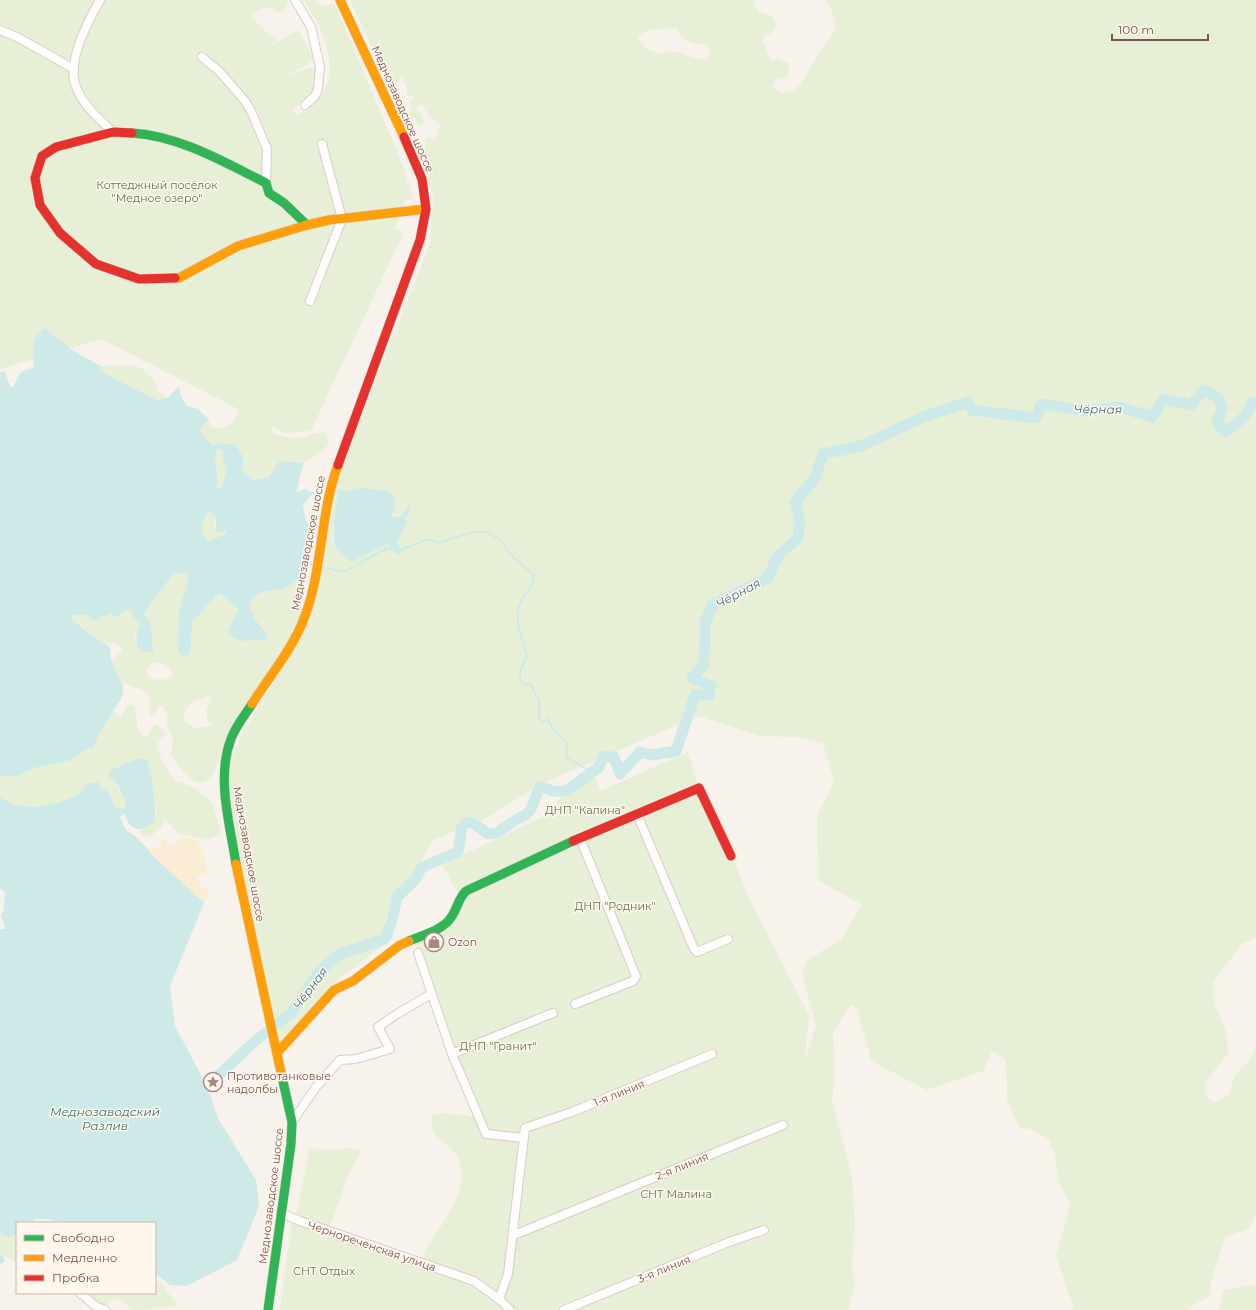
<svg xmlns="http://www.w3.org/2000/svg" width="1256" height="1310" viewBox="0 0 1256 1310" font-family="Montserrat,sans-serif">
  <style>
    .green { fill: #e8efd7; fill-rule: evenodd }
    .sand { fill: #fbecd4 }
    .water { fill: #cdeae9; fill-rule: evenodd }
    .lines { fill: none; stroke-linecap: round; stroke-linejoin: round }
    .stream { stroke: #cdeae9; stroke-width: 2 }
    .canal { stroke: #cdeae9; stroke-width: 7 }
    .river { stroke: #cdeae9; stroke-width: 11 }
    .street-casing { stroke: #d7cdc8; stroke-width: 10 }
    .fast-casing { stroke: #d8cdc8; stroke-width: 10 }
    .slow-casing { stroke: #d8cdc8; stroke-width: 10 }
    .jam-casing { stroke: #d8cdc8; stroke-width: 10 }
    .street { stroke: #fefdfc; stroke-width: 8 }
    .fast { stroke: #30b455; stroke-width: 9 }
    .slow { stroke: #ff9f0a; stroke-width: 9 }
    .jam { stroke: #e5322d; stroke-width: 9 }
    .labels { text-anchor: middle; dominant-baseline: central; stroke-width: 3; stroke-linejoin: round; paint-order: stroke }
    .street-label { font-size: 11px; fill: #78544a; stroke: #fff6ee }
    .park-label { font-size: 11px; fill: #58793f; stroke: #fff6ee }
    .poi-label { font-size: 11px; fill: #78544a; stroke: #fff6ee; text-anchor: start }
    .water-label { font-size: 12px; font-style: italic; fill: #3a7476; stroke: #fff6ee }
  </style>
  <rect width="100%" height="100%" fill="#f8f2ec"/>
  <g class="green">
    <path d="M 0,0 L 288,0 L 284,12 L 279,13 L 272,8 L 260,9 L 250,15 L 270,36 L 278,38 L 270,46 L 298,30 L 315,60 L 288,75 L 306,69 L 317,68 C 314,94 315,95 292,110 L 296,115 C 349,92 330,36 303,0 L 315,0 L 320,6 L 335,4 L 404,168 L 413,199 L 405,200 L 395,228 L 403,234 L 311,431 L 284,433 L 270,426 L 274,434 C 282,436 291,439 299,438 C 309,437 313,432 324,433 L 329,441 C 325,455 313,455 304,463 L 279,461 L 269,477 L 254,480 L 242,472 L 221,443 L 212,446 L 200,430 L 208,419 L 211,427 C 225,431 236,424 238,409 L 102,339 L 0,369 Z"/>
    <path d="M 350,0 L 755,0 L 754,4 L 761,13 L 773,17 L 776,24 L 773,32 L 762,37 L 771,62 L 778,58 L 789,63 L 789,73 L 784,80 L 776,78 L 772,87 C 782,95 788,94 798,87 L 836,28 L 831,9 L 824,0 L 1256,0 L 1256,937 L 1242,944 L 1213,982 L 1215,1004 L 1227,1034 L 1228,1053 L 1205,1083 L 1207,1098 L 1215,1103 L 1230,1094 L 1234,1076 L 1249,1061 L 1256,1046 L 1256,1214 L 1249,1228 L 1225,1238 L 1214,1271 L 1209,1296 L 1186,1310 L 1074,1310 L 1056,1255 L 1071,1203 L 1058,1183 L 1055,1154 L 1049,1140 L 1035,1131 L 1019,1127 L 1007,1099 L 1006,1060 L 992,1051 L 983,1071 L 927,1090 L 871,1061 L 857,1008 L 851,1005 L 839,1022 L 833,1034 L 835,1073 L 832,1101 L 852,1175 L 855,1222 L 852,1267 L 856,1283 L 848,1310 L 280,1310 L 292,1218 L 421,1263 C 424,1258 424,1253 426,1249 C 442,1223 477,1181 454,1152 C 441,1136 430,1139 432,1115 L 439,1113 L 477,1117 L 452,1053 L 413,940 L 440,928 L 460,897 L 442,865 L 559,809 L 556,801 L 595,776 L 600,791 L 688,752 L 699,788 L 733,859 L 750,900 L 809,1015 L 805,1060 L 816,1025 L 802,972 L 806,961 L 841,939 L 862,905 L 818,880 L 817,815 L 834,783 L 823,743 L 795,737 L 759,736 L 698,716 L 541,784 L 484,819 L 434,840 L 413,874 L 393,896 L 383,927 L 393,938 L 340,978 L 281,1042 L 240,864 L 227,767 L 244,731 L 306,628 L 325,560 L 335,484 L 430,244 L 433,198 L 423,158 L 426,137 L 436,140 L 440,125 L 431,118 L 421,104 L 416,109 L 422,114 L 424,123 L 419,126 L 416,123 L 415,117 L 412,118 L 407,112 L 412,110 L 411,104 L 414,96 L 407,95 L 406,86 L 401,76 L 397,87 L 391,91 ZM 676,28 C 684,42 691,42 706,45 L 710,51 L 708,59 C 696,60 688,55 677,52 C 672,51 668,53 664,53 C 652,53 643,48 638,38 C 648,26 663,30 676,28 ZM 338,490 L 351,491 L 400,517 L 411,505 L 410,512 L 405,518 L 407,522 L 397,542 L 383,546 L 352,562 L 336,548 L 333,542 Z"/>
    <path d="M 112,365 C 137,365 143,364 157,385 L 156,390 L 168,398 L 157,400 L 99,371 L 101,366 Z"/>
    <path d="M 220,449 L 223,452 L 223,462 L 227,469 L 222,487 L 219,490 L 217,486 C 219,474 214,463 216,451 Z"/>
    <path d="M 207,513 L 212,513 L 216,518 L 214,524 L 226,531 L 226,534 L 207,541 C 200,532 201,524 207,513 Z"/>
    <path d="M 174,573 L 186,574 L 189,577 L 179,609 L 178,650 L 191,648 L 192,622 L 219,593 L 238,609 L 229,631 L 267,633 L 255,619 L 249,606 C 253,591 267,593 280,589 C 287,588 294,582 300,578 L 307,583 L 304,596 L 299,601 L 301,612 L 299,620 L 278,660 L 230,730 L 215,770 L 211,776 L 207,781 L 199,783 L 192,780 L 183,772 L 171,754 L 173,739 L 166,723 L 168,715 L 163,706 L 158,706 L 157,711 L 151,716 L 149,714 L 150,697 L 143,690 L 120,682 L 111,660 L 122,650 L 120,646 L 114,642 L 106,645 C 101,642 74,621 71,617 L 74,613 L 88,615 L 92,620 L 99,621 L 100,617 L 112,614 L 114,617 C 120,616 123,610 131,610 L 132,616 L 140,622 L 140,628 L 135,635 L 137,648 L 147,653 C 150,639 156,626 143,615 L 145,611 ZM 153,662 C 162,662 169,667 174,675 C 164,681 158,681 149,677 L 146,670 ZM 208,696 L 211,699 L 206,711 L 207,720 L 213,726 L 195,728 L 185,721 L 183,714 L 191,703 Z"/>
    <path d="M 130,704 L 135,707 L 138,731 L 146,737 L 155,724 L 164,730 L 165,735 L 157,744 L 162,762 L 175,781 L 192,786 L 212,802 L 221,833 L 208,840 L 179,834 L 164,819 L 162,827 L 149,837 L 143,836 L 140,830 L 149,827 L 155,821 L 156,812 L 150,767 L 125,764 L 118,766 L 113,778 C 118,785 120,792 125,800 L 124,808 L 116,809 L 108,791 L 99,787 L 99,782 C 71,800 48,812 15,804 C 9,803 3,802 0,795 C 0,790 0,782 0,776 L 18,776 L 34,768 L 70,761 L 85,749 L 92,749 L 102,729 L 114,711 L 121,717 L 126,707 Z"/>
    <path d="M 309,1148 L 333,1150 L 349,1148 L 362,1150 L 349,1173 L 330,1226 L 295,1215 L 298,1208 Z"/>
    <path d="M 0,1232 L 17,1235 L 17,1262 L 4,1256 L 0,1258 Z"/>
    <path d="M 160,1281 L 177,1305 C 167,1308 142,1310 133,1310 C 127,1308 123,1298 114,1299 C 110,1299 107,1306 104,1310 L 80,1293 L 155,1293 L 155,1282 Z"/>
    <path d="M 1256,1284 L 1256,1310 L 1219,1310 L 1223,1290 Z"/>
  </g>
  <path class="sand" d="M 165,836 L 168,845 L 173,847 L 181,836 L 196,839 L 204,855 L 208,874 L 199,875 L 196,880 L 209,893 L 204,903 L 150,854 L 148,849 L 158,847 Z"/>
  <g class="water">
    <path d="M 45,328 L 72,350 L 101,366 L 100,371 L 151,397 L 157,400 L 168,398 L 177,388 L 180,389 L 180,394 L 187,406 L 198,409 L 208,419 L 200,430 L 212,446 L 221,443 L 236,445 L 244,459 L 242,472 L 254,480 L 269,477 L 279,461 L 304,463 L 299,479 L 299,484 L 296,492 L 305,489 L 313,493 L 303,505 L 306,522 L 310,524 L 314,533 L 309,542 L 300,578 C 294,582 287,588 280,589 C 267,592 253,591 249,606 L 255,619 L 267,634 L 266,639 L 241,641 L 234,638 L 228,631 L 238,609 L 219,593 L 192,622 L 191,648 L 187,656 L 180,654 L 178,650 L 179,609 L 189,578 L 186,574 L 174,573 L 145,611 L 144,615 L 151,624 L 153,653 L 142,652 L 137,648 C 137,640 134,634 140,628 L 140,622 L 132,616 L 131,610 L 126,610 L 115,618 L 112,614 L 101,617 L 99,621 L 92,620 L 88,615 L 74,614 L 71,617 C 74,623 104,644 110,647 L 111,660 L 123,686 L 123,692 L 121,699 L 102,729 L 92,749 L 85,749 L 70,761 L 34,768 L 18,776 L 0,776 L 0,372 L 5,371 L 10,387 L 13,387 L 20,373 L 34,367 C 31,351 31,338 45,328 ZM 220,449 L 223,452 L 223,462 L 227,469 L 222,487 L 219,490 L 217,486 C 219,474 214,463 216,451 ZM 207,513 L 212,513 L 216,518 L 216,532 L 226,531 L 226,534 L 207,541 C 200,532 201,523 207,513 Z"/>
    <path d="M 362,488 L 388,491 L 396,499 L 392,515 L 400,517 L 411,504 L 410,512 L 405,518 L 407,522 L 397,542 L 383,546 L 352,562 C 348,557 340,553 336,548 C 331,541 337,499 338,490 L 351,491 Z"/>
    <path d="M 139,758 L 147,759 C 152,773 156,807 155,821 C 148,829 135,834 128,822 C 126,818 127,816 123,814 L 120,817 L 126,830 L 136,837 L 148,849 L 151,854 L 204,903 L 170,986 L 175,1026 L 207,1086 L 218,1118 L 256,1180 L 259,1206 L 237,1260 L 187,1286 L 170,1285 L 155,1273 L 155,1223 L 64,1223 L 46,1219 L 35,1219 L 30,1223 L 17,1223 L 17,1235 L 12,1234 L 9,1238 L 0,1232 L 0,929 L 6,929 L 1,916 L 3,911 L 5,893 L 0,888 L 0,795 C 6,803 12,804 21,805 C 45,810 62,802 83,792 L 84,787 L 90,783 L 99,782 L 99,787 L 108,791 L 116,809 L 124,808 L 125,800 C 120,792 119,780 109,777 L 110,770 Z"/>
  </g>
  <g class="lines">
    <g class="stream">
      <path d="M 313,493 L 316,494"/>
      <path d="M 303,563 L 314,565"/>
      <path d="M 322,567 L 343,572 L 388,548 L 398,551 L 428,539 L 437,543 L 473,532 L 487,532 L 500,540 L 512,556 L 534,575 C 531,594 527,589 520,603 C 513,615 523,643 527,655 C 523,666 516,673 523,684 L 531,685 L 539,700 L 539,719 L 543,722 L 548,719 L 553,730 L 566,741 L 567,758 L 592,772"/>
    </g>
    <g class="canal">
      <path d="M 387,536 L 398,551"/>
      <path d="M 0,1258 L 1,1260"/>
    </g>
    <path class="river" d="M 195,1093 L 211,1082 L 253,1043 L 291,1013 L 319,972 L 340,954 L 385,939 L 392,920 L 397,897 L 415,880 L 422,867 L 458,852 L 462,827 L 467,822 L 473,823 L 488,834 L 496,833 L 519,818 L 526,815 L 531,809 L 540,786 L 552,791 L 566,791 L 599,767 L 603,756 L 614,757 L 620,774 L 640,752 L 652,755 L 676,751 L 695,695 L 709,695 L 711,686 L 692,678 L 703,666 L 705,645 L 705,623 L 713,604 L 768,578 L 777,557 L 798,538 L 800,522 L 795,502 L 815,478 L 823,454 L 861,446 L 928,415 L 968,402 L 972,410 L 1036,418 L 1041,404 L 1085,411 L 1120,407 L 1152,417 L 1164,399 L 1191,405 L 1204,390 L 1218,398 L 1223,408 L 1217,422 L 1225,432 C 1237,424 1247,418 1251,403 L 1256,403"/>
    <g class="street-casing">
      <g id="street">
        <path d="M 100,0 C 88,21 66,63 76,87 C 83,105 99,119 113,132"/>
        <path d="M 295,0 L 311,27 L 320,67 L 318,89 L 315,96 L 305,105"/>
        <path d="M 0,30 L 17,37 L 74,69"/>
        <path d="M 202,57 L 220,72 L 245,101 L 252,113 L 267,149 L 266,183"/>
        <path d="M 310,301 L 342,219 L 322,144"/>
        <path d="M 637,814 L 694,949 L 697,952 L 728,939"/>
        <path d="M 418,953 L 452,1054 L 486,1134 L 523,1138"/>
        <path d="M 575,1004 L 633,981 L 636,976 L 580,838"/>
        <path d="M 452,1054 L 553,1013"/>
        <path d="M 292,1122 L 316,1087 L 340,1060 L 356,1059 L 390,1049 L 378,1027 L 397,1014 L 431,994"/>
        <path d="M 281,1213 L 300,1221 L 474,1281 L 499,1299 L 510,1310"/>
        <path d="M 514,1235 L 783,1125"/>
        <path d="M 80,1293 L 97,1307 L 105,1310"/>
        <path d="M 499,1299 L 508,1274 L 525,1128 L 572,1112 L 712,1054"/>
        <path d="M 564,1310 L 729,1242 L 764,1230"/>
      </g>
    </g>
    <g class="fast-casing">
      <g id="fast">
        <path d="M 132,133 C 180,136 224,162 266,183 L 269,193 L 284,203 L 307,225"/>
        <path d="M 236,864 C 230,824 216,778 231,739 C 235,727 245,715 252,704"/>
        <path d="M 409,941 C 423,935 444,930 452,916 C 458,907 458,899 466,891 L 573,841"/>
        <path d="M 268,1310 L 291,1144 L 292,1122 L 282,1077"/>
      </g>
    </g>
    <g class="slow-casing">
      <g id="slow">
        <path d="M 340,0 L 404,137"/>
        <path d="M 175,278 L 179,278 L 238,246 L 307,225 L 329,220 L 426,209"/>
        <path d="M 252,704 C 270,675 293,649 305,616 C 323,568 320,513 338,465"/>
        <path d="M 236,864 L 282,1077"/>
        <path d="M 277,1053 L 334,990 L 353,981 L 400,945 L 409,941"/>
      </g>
    </g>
    <g class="jam-casing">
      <g id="jam">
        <path d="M 132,133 L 113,132 L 56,147 L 42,156 L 35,178 L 40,205 L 60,233 L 96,264 L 139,279 L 175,278"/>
        <path d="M 338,465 L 420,240 L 426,209 L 422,179 L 404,137"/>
        <path d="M 573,841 L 699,788 L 731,856"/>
      </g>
    </g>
    <use href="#street" class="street"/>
    <use href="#fast" class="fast"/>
    <use href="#slow" class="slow"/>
    <use href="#jam" class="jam"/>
  </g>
  <defs>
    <g id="shop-ring" transform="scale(1)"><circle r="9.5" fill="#fff6ee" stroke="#a58b83" stroke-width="1.5"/><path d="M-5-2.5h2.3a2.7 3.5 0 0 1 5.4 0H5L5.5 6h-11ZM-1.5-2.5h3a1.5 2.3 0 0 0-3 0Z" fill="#a58b83"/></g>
    <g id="sight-ring" transform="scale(1)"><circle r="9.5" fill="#fff6ee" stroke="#a58b83" stroke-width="1.5"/><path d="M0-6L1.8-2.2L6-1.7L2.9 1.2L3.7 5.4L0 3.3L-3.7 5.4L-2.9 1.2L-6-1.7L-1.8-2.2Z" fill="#a58b83"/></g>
  </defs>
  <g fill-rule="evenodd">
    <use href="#shop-ring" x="434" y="942"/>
    <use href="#sight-ring" x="213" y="1082"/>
  </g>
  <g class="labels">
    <g class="street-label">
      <text transform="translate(403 109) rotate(66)">Меднозаводское шоссе</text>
      <text transform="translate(308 543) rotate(-79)">Меднозаводское шоссе</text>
      <text transform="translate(249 854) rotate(80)">Меднозаводское шоссе</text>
      <text transform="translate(619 1093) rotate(-22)">1-я линия</text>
      <text transform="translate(682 1166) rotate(-22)">2-я линия</text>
      <text transform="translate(271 1196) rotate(-83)">Меднозаводское шоссе</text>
      <text transform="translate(372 1246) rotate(19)">Чернореченская улица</text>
      <text transform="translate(664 1269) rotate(-22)">3-я линия</text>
    </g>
    <g class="park-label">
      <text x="157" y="185">Коттеджный посёлок<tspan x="157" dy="13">"Медное озеро"</tspan></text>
      <text x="585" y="810">ДНП "Калина"</text>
      <text x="615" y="906">ДНП "Родник"</text>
      <text x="498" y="1046">ДНП "Гранит"</text>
      <text x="676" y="1194">СНТ Малина</text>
      <text x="324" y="1271">СНТ Отдых</text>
    </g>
    <g class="poi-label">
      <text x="448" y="942">Ozon</text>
      <text x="227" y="1076">Противотанковые<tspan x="227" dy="13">надолбы</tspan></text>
    </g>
    <g class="water-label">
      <text transform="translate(1098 409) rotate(1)">Чёрная</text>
      <text transform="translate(738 593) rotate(-28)">Чёрная</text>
      <text transform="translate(310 988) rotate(-53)">Чёрная</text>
      <text x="105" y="1111">Меднозаводский<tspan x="105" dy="14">Разлив</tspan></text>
    </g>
  </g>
  <rect x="16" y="1222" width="140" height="72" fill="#fff6ee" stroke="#c9b5ac"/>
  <rect x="24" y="1235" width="20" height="6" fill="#30b455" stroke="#c9b5ac"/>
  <text x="52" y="1242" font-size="12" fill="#78544a">Свободно</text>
  <rect x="24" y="1255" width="20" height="6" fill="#ff9f0a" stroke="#c9b5ac"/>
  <text x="52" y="1262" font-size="12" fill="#78544a">Медленно</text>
  <rect x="24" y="1275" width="20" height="6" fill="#e5322d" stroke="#c9b5ac"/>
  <text x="52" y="1282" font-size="12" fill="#78544a">Пробка</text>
  <path d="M1112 34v6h96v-6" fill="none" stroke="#78544a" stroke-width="2"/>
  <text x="1118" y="34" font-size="12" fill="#78544a" stroke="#fff6ee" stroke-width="3" paint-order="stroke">100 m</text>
</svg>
